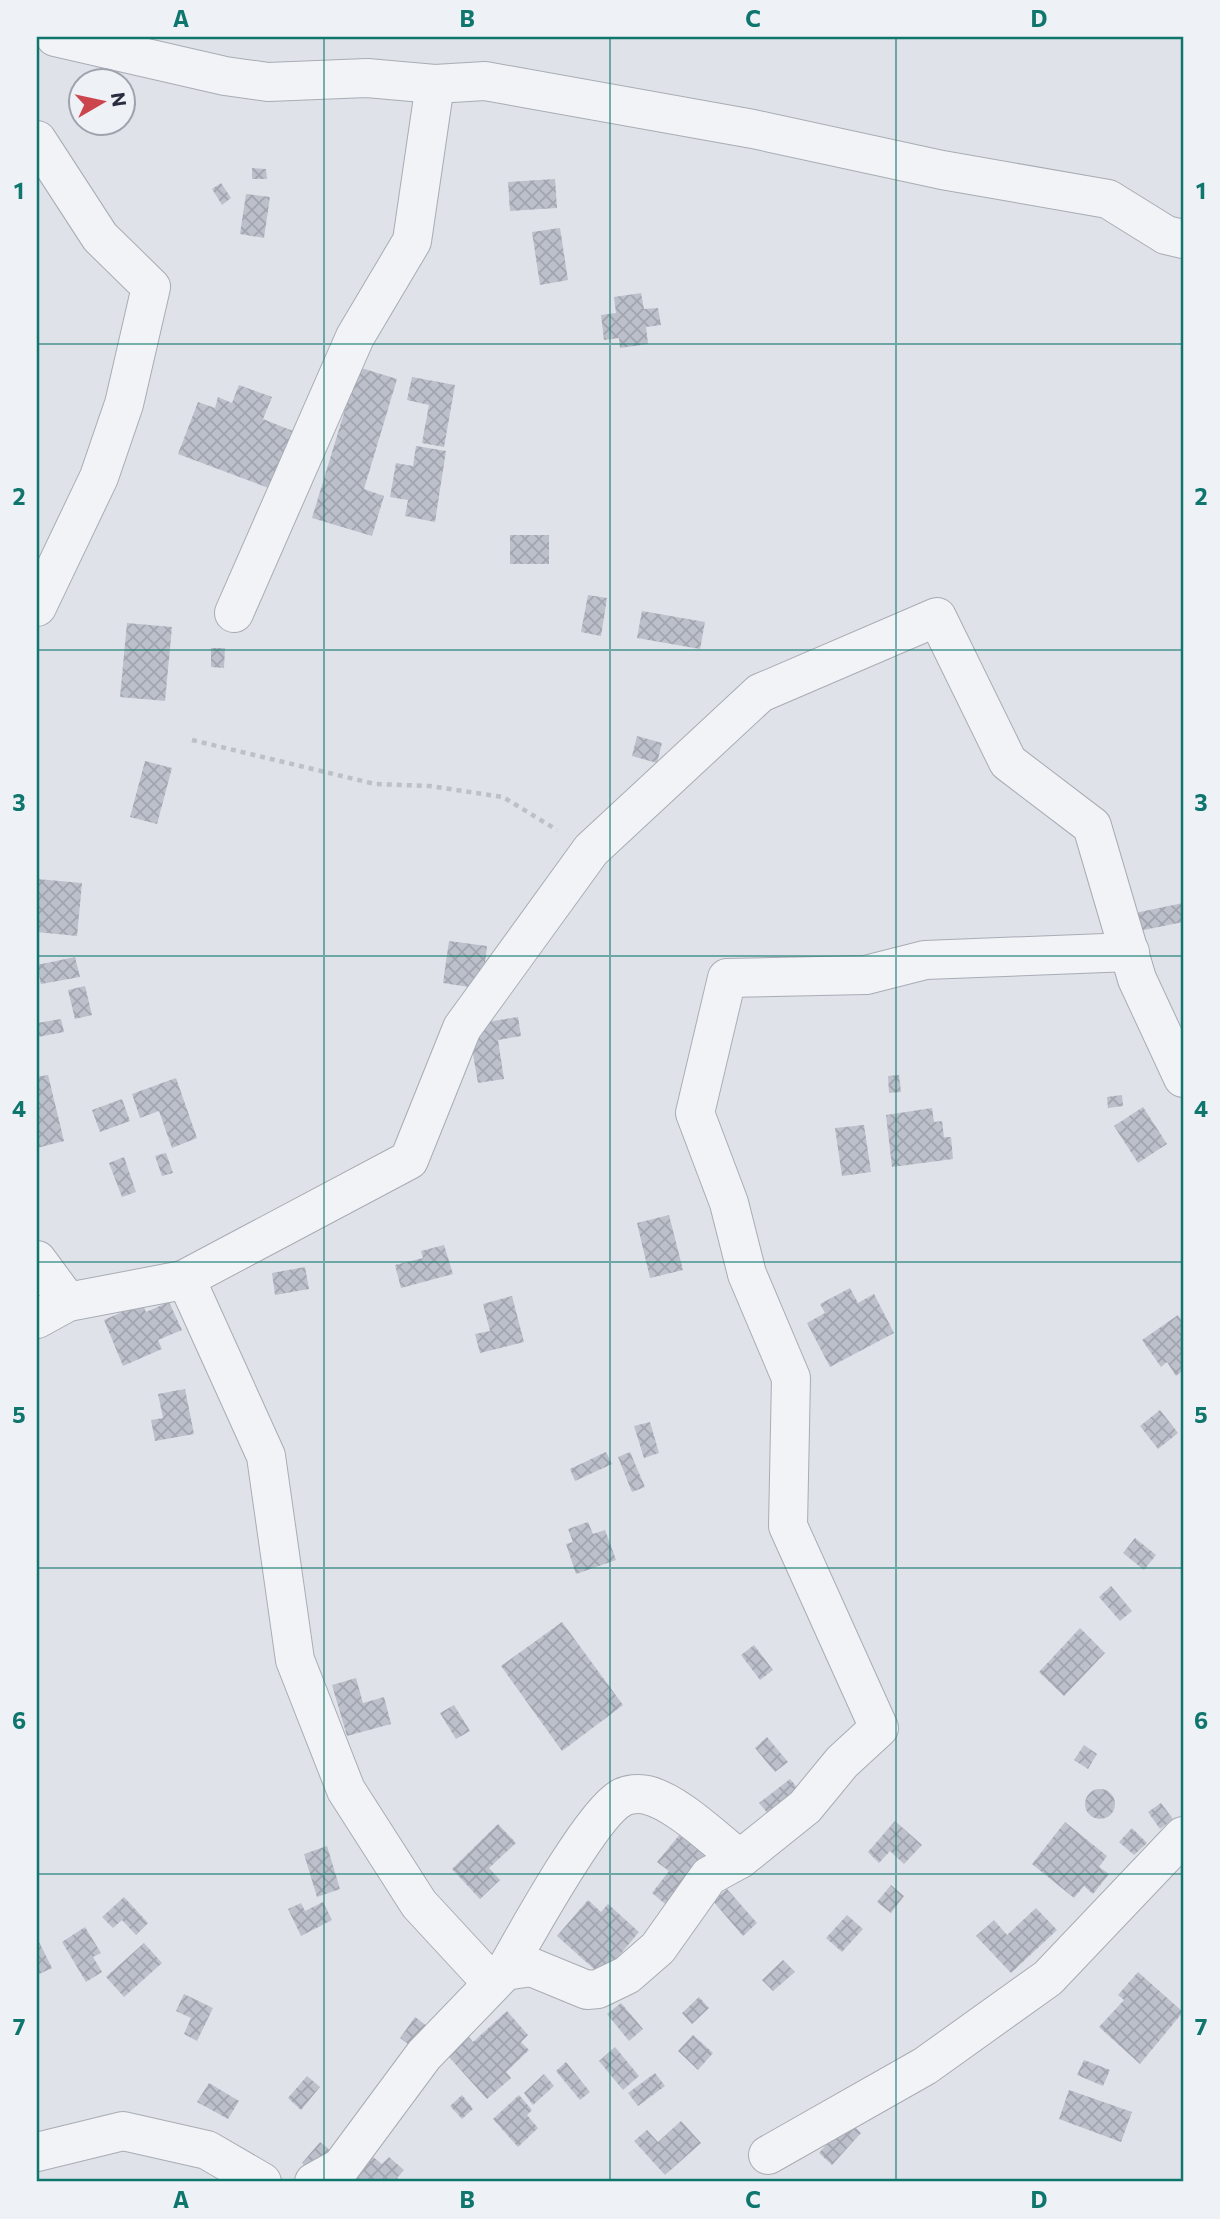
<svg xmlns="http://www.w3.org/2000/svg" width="1220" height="2219" viewBox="0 0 1220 2219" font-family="Commissioner,sans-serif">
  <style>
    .building { fill: url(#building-cross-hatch) }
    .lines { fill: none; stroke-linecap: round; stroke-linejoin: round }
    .minor-casing { stroke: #a8acb5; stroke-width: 40 }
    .path { stroke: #bdc0c6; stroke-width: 4.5; stroke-dasharray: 5 5; stroke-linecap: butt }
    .minor { stroke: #f1f3f6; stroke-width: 38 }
    .grid { fill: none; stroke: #0f766e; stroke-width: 2; stroke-opacity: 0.55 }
    .neatline { fill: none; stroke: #0f766e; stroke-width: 2.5 }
    .grid-label { font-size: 23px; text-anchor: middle; font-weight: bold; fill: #0f766e }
  </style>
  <defs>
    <pattern id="building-cross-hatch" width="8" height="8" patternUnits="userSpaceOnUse" patternTransform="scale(1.75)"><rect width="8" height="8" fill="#bcc0cb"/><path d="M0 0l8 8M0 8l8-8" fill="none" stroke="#a2a5af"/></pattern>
  </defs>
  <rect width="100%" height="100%" fill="#dfe2e8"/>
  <g class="building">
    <path d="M 252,168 L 266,169 L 267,179 L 252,179 Z"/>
    <path d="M 555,179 L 557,208 L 510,211 L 508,182 Z"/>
    <path d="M 221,183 L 231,198 L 222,205 L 212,189 Z"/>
    <path d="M 246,194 L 270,197 L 264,238 L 240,234 Z"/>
    <path d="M 560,228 L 568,280 L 540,285 L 532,232 Z"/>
    <path d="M 641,293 L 644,309 L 658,308 L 661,325 L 646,327 L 648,344 L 620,348 L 619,338 L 604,340 L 601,315 L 616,313 L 614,297 Z"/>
    <path d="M 358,367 L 397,379 L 364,489 L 384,496 L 372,536 L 312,518 Z"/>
    <path d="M 412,377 L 455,385 L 444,447 L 422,443 L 429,405 L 407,400 Z"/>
    <path d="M 239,385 L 272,397 L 263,419 L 293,431 L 271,489 L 178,454 L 198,402 L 215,408 L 218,397 L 232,403 Z"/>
    <path d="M 416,446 L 446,451 L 435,522 L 405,516 L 408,500 L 390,497 L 396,463 L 413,466 Z"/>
    <rect x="510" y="535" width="39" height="29"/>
    <path d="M 588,595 L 607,598 L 601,636 L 581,632 Z"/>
    <path d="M 642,611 L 705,622 L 700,649 L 637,638 Z"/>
    <path d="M 127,623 L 172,627 L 165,701 L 120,697 Z"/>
    <path d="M 211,648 L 225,648 L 224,668 L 211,667 Z"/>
    <path d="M 637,736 L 662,743 L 657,763 L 632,756 Z"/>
    <path d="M 145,761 L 172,768 L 157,824 L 130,817 Z"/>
    <path d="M 37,879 L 82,883 L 77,936 L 37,932 Z"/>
    <path d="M 1183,903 L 1183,922 L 1134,932 L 1130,914 Z"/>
    <path d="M 449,941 L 487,946 L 482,989 L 443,983 Z"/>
    <path d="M 75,957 L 80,977 L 41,984 L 37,965 Z"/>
    <path d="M 85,986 L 92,1015 L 75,1019 L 68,990 Z"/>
    <path d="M 518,1017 L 521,1036 L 498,1040 L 504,1079 L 478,1083 L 468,1025 Z"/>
    <path d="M 61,1019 L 64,1032 L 38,1037 L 37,1023 Z"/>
    <path d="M 48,1075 L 64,1141 L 37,1148 L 37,1077 Z"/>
    <path d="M 899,1075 L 901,1092 L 889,1093 L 888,1076 Z"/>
    <path d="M 176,1078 L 197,1138 L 172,1148 L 159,1111 L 140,1118 L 132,1094 Z"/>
    <path d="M 1122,1095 L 1123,1106 L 1108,1108 L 1107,1097 Z"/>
    <path d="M 122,1099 L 130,1121 L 100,1132 L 92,1110 Z"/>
    <path d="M 1143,1107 L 1167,1144 L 1138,1163 L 1114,1126 Z"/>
    <path d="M 932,1108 L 934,1122 L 942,1121 L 944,1137 L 951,1137 L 953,1159 L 892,1167 L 886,1115 Z"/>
    <path d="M 864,1125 L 871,1172 L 842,1176 L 835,1128 Z"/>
    <path d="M 166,1153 L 173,1173 L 162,1176 L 155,1156 Z"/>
    <path d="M 124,1157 L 136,1192 L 122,1197 L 109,1163 Z"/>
    <path d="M 669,1215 L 683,1270 L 650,1278 L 637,1223 Z"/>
    <path d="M 444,1245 L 453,1274 L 401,1288 L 395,1265 L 423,1258 L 421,1251 Z"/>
    <path d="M 305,1267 L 309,1289 L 275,1295 L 272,1273 Z"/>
    <path d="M 850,1288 L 858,1303 L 874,1294 L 894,1333 L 830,1367 L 807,1323 L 825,1313 L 820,1304 Z"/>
    <path d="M 512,1296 L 524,1342 L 480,1353 L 475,1334 L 490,1331 L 483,1304 Z"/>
    <path d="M 169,1302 L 182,1330 L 158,1340 L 162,1349 L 123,1366 L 104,1320 L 142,1303 L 146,1312 Z"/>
    <path d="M 1178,1315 L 1183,1323 L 1183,1370 L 1176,1376 L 1167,1362 L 1161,1367 L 1142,1340 Z"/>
    <path d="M 185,1389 L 194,1434 L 155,1441 L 151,1420 L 163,1418 L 158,1394 Z"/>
    <path d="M 1160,1410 L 1178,1433 L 1158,1449 L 1140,1426 Z"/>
    <path d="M 650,1422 L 659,1453 L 644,1458 L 634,1426 Z"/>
    <path d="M 606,1452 L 612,1464 L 575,1481 L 570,1469 Z"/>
    <path d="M 630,1452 L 645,1487 L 632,1492 L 618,1457 Z"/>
    <path d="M 588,1522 L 593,1534 L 605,1530 L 616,1560 L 576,1574 L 566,1544 L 573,1542 L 568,1529 Z"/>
    <path d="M 1135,1538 L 1156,1555 L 1144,1570 L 1123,1553 Z"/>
    <path d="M 1111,1586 L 1132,1611 L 1120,1621 L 1099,1597 Z"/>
    <path d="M 562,1622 L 623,1705 L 562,1751 L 501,1666 Z"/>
    <path d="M 1080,1628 L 1105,1653 L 1064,1696 L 1039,1672 Z"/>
    <path d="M 754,1645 L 773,1670 L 760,1680 L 741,1655 Z"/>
    <path d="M 356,1678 L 363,1703 L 384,1697 L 391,1724 L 347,1736 L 332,1685 Z"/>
    <path d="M 454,1705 L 470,1731 L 456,1739 L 440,1713 Z"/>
    <path d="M 767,1737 L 788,1762 L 775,1772 L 755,1748 Z"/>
    <path d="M 1084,1745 L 1097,1754 L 1088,1769 L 1074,1760 Z"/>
    <path d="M 790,1779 L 801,1792 L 770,1816 L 759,1803 Z"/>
    <circle cx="1100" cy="1804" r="15"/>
    <path d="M 1161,1803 L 1173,1819 L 1160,1829 L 1148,1812 Z"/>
    <path d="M 895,1821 L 922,1845 L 904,1864 L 890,1851 L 879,1863 L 868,1852 Z"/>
    <path d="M 1065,1822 L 1107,1856 L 1099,1867 L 1109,1874 L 1093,1894 L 1084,1886 L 1074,1898 L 1032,1864 Z"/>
    <path d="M 498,1824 L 516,1843 L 489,1868 L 500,1880 L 480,1899 L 452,1869 Z"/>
    <path d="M 1132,1828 L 1147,1843 L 1134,1855 L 1119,1842 Z"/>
    <path d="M 681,1833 L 711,1858 L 670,1908 L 652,1893 L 669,1871 L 657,1862 Z"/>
    <path d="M 327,1846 L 340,1889 L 317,1897 L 304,1854 Z"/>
    <path d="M 891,1885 L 904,1896 L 891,1913 L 877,1902 Z"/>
    <path d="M 727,1889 L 757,1923 L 743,1936 L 713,1901 Z"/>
    <path d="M 124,1897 L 148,1923 L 136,1935 L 122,1920 L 113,1928 L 102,1917 Z"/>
    <path d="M 588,1900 L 601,1912 L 608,1904 L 639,1932 L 602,1976 L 557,1936 Z"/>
    <path d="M 323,1902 L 332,1920 L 301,1936 L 288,1909 L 301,1903 L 305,1911 Z"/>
    <path d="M 1036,1908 L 1057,1930 L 1011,1973 L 976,1936 L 994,1920 L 1007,1935 Z"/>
    <path d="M 847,1915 L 863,1929 L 842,1952 L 826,1938 Z"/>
    <path d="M 85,1927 L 101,1953 L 93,1957 L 102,1972 L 86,1982 L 62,1942 Z"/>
    <path d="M 37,1938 L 52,1968 L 37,1975 Z"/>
    <path d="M 144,1943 L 162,1963 L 124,1997 L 106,1977 Z"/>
    <path d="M 783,1960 L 795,1972 L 773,1991 L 762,1980 Z"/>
    <path d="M 1138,1972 L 1183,2012 L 1140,2064 L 1099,2027 L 1124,2000 L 1118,1995 Z"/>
    <path d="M 184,1994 L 213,2008 L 197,2041 L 184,2034 L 191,2018 L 176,2011 Z"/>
    <path d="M 699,1997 L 709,2008 L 692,2024 L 682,2013 Z"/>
    <path d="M 621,2003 L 643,2029 L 629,2041 L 607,2014 Z"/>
    <path d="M 507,2011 L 528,2035 L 521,2042 L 529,2050 L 506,2072 L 511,2078 L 487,2099 L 448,2056 L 469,2037 L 473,2042 Z"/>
    <path d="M 415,2017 L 427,2026 L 412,2047 L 400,2038 Z"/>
    <path d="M 693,2035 L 713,2053 L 698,2070 L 678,2051 Z"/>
    <path d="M 615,2047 L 639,2076 L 623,2090 L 599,2061 Z"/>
    <path d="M 1084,2060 L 1110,2070 L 1103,2086 L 1077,2075 Z"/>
    <path d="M 566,2062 L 590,2092 L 580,2100 L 556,2071 Z"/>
    <path d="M 655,2073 L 665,2086 L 638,2106 L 628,2093 Z"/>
    <path d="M 544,2074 L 554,2086 L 533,2105 L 524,2093 Z"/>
    <path d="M 307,2076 L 320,2087 L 301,2110 L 288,2098 Z"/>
    <path d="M 209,2083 L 239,2101 L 228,2119 L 197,2102 Z"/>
    <path d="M 1069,2090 L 1132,2112 L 1121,2142 L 1059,2119 Z"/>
    <path d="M 462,2095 L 473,2109 L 462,2119 L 450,2106 Z"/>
    <path d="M 519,2095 L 532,2110 L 527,2115 L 538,2128 L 518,2147 L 493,2119 Z"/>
    <path d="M 848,2120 L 861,2133 L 832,2165 L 819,2153 Z"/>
    <path d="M 681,2121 L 701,2143 L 665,2175 L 634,2141 L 647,2130 L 658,2142 Z"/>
    <path d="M 320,2142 L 332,2152 L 314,2174 L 302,2163 Z"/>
    <path d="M 373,2157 L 382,2164 L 389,2157 L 404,2170 L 397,2178 L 401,2182 L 350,2182 Z"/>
  </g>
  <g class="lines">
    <g class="minor-casing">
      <g id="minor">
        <path d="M 55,37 L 225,76 L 268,82 L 367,78 L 435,84 L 485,81 L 753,129 L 942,170 L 1108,199 L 1166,235 L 1183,239"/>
        <path d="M 37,140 L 100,237 L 151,287 L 124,404 L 99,477 L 37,607"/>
        <path d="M 234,613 L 355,337 L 412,241 L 435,84"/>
        <path d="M 37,1260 L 68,1302"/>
        <path d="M 183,1280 L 409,1160 L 462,1028 L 591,850 L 760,693 L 937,617 L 1008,762 L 1092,826 L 1137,979 L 1183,1078"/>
        <path d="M 37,1319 L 68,1302 L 183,1280 L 190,1288 L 266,1456 L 295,1660 L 346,1790 L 419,1904 L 492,1983"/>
        <path d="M 505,1971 C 525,1936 591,1815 621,1798 C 628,1794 639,1793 647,1795 C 677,1802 715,1840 740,1859"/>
        <path d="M 37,2152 L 123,2131 L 207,2150 L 262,2182"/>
        <path d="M 768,2155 L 925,2066 L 1048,1978 L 1183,1836"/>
        <path d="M 314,2182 L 341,2167 L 424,2055 L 505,1971 L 531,1967 L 587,1990 L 598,1989 L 627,1975 L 658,1948 L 709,1876 L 740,1859 L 805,1807 L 842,1762 L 879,1728 L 788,1526 L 791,1378 L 747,1274 L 729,1203 L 695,1113 L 727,978 L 866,975 L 925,960 L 1130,952"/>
      </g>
    </g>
    <path class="path" d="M 192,740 L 375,784 L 430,786 L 503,797 L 557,830"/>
    <use href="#minor" class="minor"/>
  </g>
  <path class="grid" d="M 324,37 L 324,2182M 610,37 L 610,2182M 896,37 L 896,2182M 37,344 L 1183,344M 37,650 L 1183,650M 37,956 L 1183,956M 37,1262 L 1183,1262M 37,1568 L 1183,1568M 37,1874 L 1183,1874"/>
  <rect width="1220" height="2219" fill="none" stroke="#eef1f6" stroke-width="77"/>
  <g transform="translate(102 102) rotate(81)"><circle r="33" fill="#eef1f6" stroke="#9fa3ad" stroke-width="2"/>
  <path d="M0-5L12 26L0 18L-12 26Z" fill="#cc454d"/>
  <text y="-10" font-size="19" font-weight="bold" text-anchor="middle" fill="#282e3f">N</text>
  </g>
  <rect x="38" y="38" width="1144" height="2142" class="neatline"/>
  <g class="grid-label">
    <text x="181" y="27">A</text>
    <text x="467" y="27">B</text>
    <text x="753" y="27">C</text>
    <text x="1039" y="27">D</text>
    <text x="19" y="199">1</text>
    <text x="1201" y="199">1</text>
    <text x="19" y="505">2</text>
    <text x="1201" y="505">2</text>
    <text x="19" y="811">3</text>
    <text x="1201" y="811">3</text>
    <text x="19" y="1117">4</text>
    <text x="1201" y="1117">4</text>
    <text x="19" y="1423">5</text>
    <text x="1201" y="1423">5</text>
    <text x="19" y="1729">6</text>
    <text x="1201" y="1729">6</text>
    <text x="19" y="2035">7</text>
    <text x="1201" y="2035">7</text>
    <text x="181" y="2208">A</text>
    <text x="467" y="2208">B</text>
    <text x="753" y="2208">C</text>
    <text x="1039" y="2208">D</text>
  </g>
</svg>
